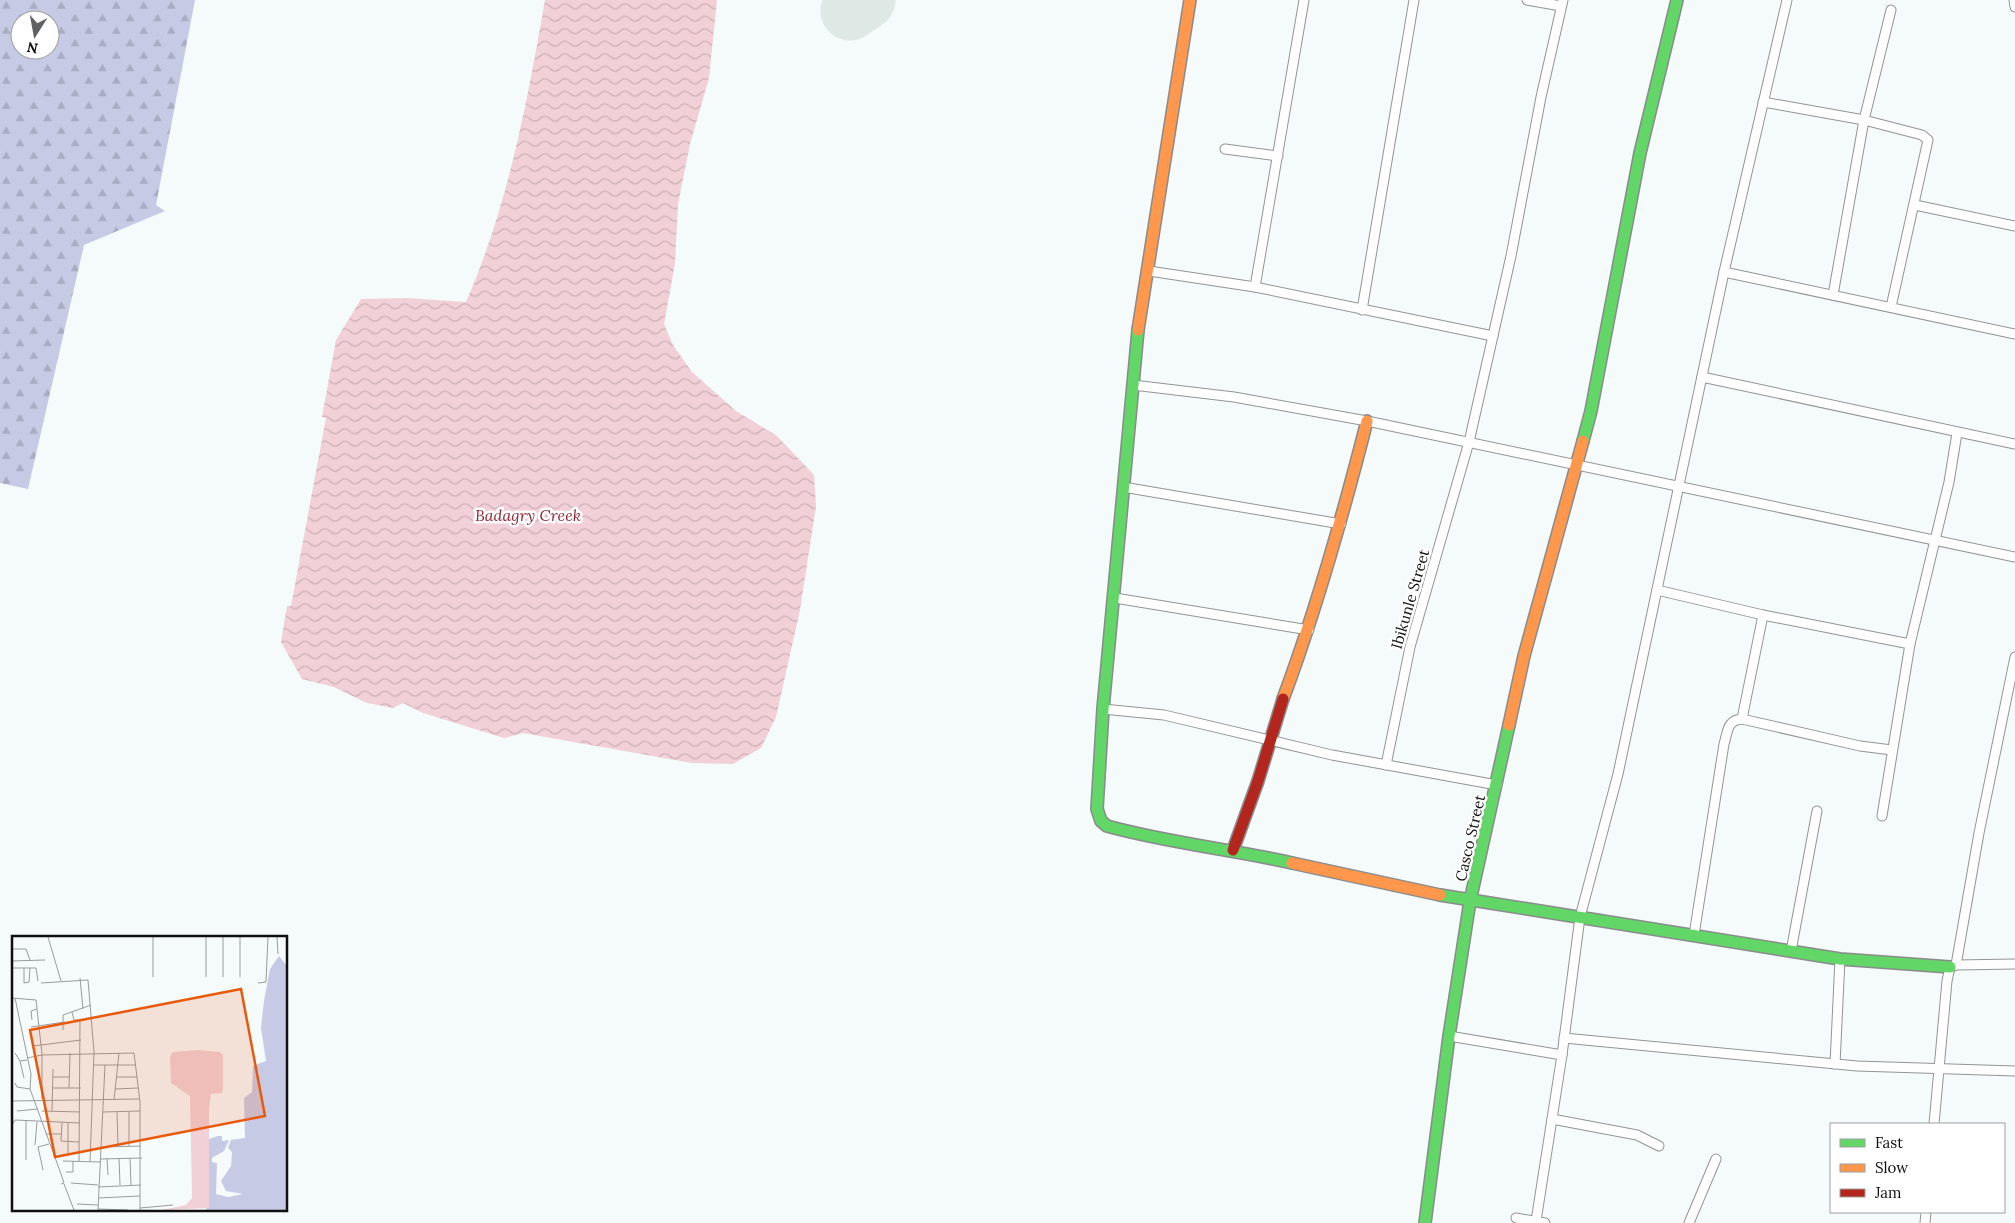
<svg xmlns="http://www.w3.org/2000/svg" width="2015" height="1223" viewBox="0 0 2015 1223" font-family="Lora,serif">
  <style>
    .forest { fill: url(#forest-firs); fill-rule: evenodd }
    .water { fill: url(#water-waves) }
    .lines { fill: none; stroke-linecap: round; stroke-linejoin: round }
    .runway { stroke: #dee8e4; stroke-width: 59 }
    .street-casing { stroke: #939595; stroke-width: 11 }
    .fast-casing { stroke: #898b8c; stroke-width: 14 }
    .slow-casing { stroke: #898b8c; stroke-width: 14 }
    .jam-casing { stroke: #898b8c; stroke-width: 14 }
    .street { stroke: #fefefe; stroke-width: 9 }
    .fast { stroke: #63d668; stroke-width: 11 }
    .slow { stroke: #ff974d; stroke-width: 11 }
    .jam { stroke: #b3261e; stroke-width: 11 }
    .labels { text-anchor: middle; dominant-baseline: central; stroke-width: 5; stroke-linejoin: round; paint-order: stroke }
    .street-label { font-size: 15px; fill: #0f0f0f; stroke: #fff }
    .water-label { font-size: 16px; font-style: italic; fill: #922836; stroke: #fff }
    .inset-road { fill: none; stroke: #999c9d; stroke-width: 1 }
    .view { fill: #e8590c; fill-opacity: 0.15; stroke: #e8590c; stroke-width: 2.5 }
    .inset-edge { fill: none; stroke: #0f0f0f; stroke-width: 2.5 }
  </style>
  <defs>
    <pattern id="forest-firs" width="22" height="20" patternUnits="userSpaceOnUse" patternTransform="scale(1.25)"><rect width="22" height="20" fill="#c7cae5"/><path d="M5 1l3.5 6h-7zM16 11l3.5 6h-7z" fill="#aaacc3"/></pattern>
    <pattern id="water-waves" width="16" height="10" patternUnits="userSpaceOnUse" patternTransform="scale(1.25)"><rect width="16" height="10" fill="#f1d0d7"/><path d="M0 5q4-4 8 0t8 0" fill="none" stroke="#cdb1b7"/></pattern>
  </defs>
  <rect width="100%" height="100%" fill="#f5fafb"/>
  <path class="forest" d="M 0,0 L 195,0 L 156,205 L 165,211 L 84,245 L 28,489 L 0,483 ZM 20,20 L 50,20 L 50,50 L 20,50 Z"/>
  <path class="water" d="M 545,0 L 717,0 L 709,78 L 690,144 L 678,204 L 675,263 L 664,324 L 673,345 L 692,372 L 736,411 L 777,436 L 814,475 L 816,506 L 800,610 L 776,717 L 761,748 L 733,764 L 692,763 L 523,733 L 504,738 L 423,713 L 403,703 L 393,708 L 367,703 L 334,687 L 302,679 L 281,642 L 287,606 L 291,606 L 326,418 L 322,417 L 336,340 L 361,299 L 407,298 L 466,302 C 508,206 527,103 545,0 Z"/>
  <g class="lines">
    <path class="runway" d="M 850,11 L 866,0"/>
    <g class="street-casing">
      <g id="street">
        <path d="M 1527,0 L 1561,6"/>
        <path d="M 2014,0 L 2015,7"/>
        <path d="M 1763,102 L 1864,120 L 1922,135 L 1928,140 L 1891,307"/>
        <path d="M 1225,149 L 1278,156"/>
        <path d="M 1915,205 L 2015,226"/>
        <path d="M 1149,271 L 1255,287 L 1493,336"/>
        <path d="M 1724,272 L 2015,334"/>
        <path d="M 1255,287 L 1304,0"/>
        <path d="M 1833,295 L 1864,120 L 1891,10"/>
        <path d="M 1362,310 L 1414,0"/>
        <path d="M 1702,377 L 2015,444"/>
        <path d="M 1133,385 L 1234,397 L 1367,421 L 2015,557"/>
        <path d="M 1123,487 L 1341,524"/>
        <path d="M 1657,590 L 1763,615 L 1910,644"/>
        <path d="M 1115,598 L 1309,630"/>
        <path d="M 1103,709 L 1164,715 L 1332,755 L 1497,785"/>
        <path d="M 1742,719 L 1860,746 L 1892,750"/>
        <path d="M 1386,765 L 1410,647 L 1469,442 L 1511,256 L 1541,97 L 1563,0"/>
        <path d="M 1882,816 L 1910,644 L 1949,482 L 1957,433"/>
        <path d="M 1694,935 L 1724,744 C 1728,731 1727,720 1742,719 L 1763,615"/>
        <path d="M 1791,951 L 1817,811"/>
        <path d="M 1956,965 L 2015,964"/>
        <path d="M 1449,1036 L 1562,1055"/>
        <path d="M 1564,1038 L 1857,1066 L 2015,1071"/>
        <path d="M 1835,1064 L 1840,959"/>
        <path d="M 1552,1119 L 1637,1135 L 1659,1146"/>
        <path d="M 1934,1124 L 1947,981 L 1950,967 L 1956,965 L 1979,833 L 2015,657"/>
        <path d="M 1516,1218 L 1545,1223"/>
        <path d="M 1536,1221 L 1562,1055 L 1580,917 L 1618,774 L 1724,272 L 1787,0"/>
        <path d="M 1689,1223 L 1716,1159"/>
        <path d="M 1925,1223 L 1926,1212"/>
      </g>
    </g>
    <g class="fast-casing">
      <g id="fast">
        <path d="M 1138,330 L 1103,709 L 1097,809 L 1101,821 L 1107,826 C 1168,843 1231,849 1292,863"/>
        <path d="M 1583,441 L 1591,411 L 1640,153 L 1677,0"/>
        <path d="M 1440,895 L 1840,959 L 1950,967"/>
        <path d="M 1425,1223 L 1449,1036 L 1470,901 L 1509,725"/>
      </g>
    </g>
    <g class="slow-casing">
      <g id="slow">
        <path d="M 1138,330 L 1190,0"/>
        <path d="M 1283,699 C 1317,608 1343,515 1367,421"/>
        <path d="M 1509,725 L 1524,656 L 1583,441"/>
        <path d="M 1292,863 L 1440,895"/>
      </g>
    </g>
    <g class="jam-casing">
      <path id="jam" d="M 1233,850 L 1258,781 L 1283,699"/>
    </g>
    <use href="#street" class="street"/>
    <use href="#fast" class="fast"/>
    <use href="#slow" class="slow"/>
    <use href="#jam" class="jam"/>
  </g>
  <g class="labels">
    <g class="street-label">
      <text transform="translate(1410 599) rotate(-74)">Ibikunle Street</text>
      <text transform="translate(1470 838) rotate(-77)">Casco Street</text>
    </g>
    <g class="water-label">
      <text x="528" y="515">Badagry Creek</text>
    </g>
  </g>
  <g transform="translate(12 936)">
    <rect width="275" height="275" fill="#f5fafb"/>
    <path d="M 267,20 L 275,30 L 275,274 L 194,274 L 197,265 L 197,203 L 206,200 L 210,200 L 210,205 L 217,204 L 212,215 L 200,222 L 200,226 L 205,227 L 204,258 L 216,261 L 231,258 L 214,255 L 209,245 L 219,230 L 220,216 L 216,212 L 219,204 L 233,202 L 232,162 L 240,156 L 241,130 L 254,125 L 249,92 L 252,65 L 258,33 Z" fill="#c7cae5"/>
    <path d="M 186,114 L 208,116 L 211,119 L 211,152 L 210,157 L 199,158 L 197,172 L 197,272 L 150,274 L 174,269 L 180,262 L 178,160 L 159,147 L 158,121 L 161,116 Z" fill="#f1d0d7"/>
    <path class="inset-road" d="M 36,1 L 49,45M 141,1 L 141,41M 194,1 L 194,41M 265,1 L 266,18M 0,13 L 14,13 L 18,24M 0,25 L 33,24M 0,32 L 24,32 L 26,45M 12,32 L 12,47 L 17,46 L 18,32M 211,41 L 211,1M 228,41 L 228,1M 68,42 L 71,73M 29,47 L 76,44 L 82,116 L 78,226M 246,47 L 254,46 L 256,1M 0,62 L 24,64 L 30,118 L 30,163M 3,62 L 19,138 L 18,153M 60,76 L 62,84 L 70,84M 20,84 L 19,75 L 25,73M 19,91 L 53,86M 51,94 L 51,79 L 79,69M 21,110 L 69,104M 3,117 L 8,125 L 15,124M 30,119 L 122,117 L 128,166 L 128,274M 15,122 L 30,119M 8,125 L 12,142M 81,129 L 124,129M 41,141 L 57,141M 104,141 L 125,141M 3,147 L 5,151 L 18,153 L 49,238 L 52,247 L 49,248M 41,152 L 69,152M 57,152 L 58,117M 103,153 L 126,152M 102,164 L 107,117M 0,165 L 127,163M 5,175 L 26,173M 30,175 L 68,176M 40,175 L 41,133M 91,176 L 128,175M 105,176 L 106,211M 117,176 L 117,210M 14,185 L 14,224M 50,187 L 49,205 L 67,206M 0,189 L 3,184 L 68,187M 34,198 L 49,198M 23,209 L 25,186M 90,211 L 129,210M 56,218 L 56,187M 95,222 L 96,239M 107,222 L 108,249M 118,222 L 119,249M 89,223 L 130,222M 51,225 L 89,226M 67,225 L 68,84M 31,234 L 26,211 L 37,208M 54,236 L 61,236 L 61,225M 59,247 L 86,249M 52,248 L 62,274M 86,251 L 129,249M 86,262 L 128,260M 65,268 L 86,269M 128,272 L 161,269M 86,273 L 116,274M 86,274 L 93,129"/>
    <path class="view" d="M 229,53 L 253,180 L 43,221 L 18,94 Z"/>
    <rect width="275" height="275" class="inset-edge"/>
  </g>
  <rect x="1830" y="1123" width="175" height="90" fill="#ffffff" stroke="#9f9f9f"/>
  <rect x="1840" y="1139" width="25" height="8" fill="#63d668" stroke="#9f9f9f"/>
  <text x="1875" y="1148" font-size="15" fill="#0f0f0f">Fast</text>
  <rect x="1840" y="1164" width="25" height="8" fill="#ff974d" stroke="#9f9f9f"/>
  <text x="1875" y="1173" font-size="15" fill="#0f0f0f">Slow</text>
  <rect x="1840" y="1189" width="25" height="8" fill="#b3261e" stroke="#9f9f9f"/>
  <text x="1875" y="1198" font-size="15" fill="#0f0f0f">Jam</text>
  <g transform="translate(35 35) rotate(191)"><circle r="24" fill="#ffffff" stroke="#9f9f9f"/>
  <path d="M0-4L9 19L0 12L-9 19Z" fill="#606162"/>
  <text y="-8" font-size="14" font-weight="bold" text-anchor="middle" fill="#0f0f0f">N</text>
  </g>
</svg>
